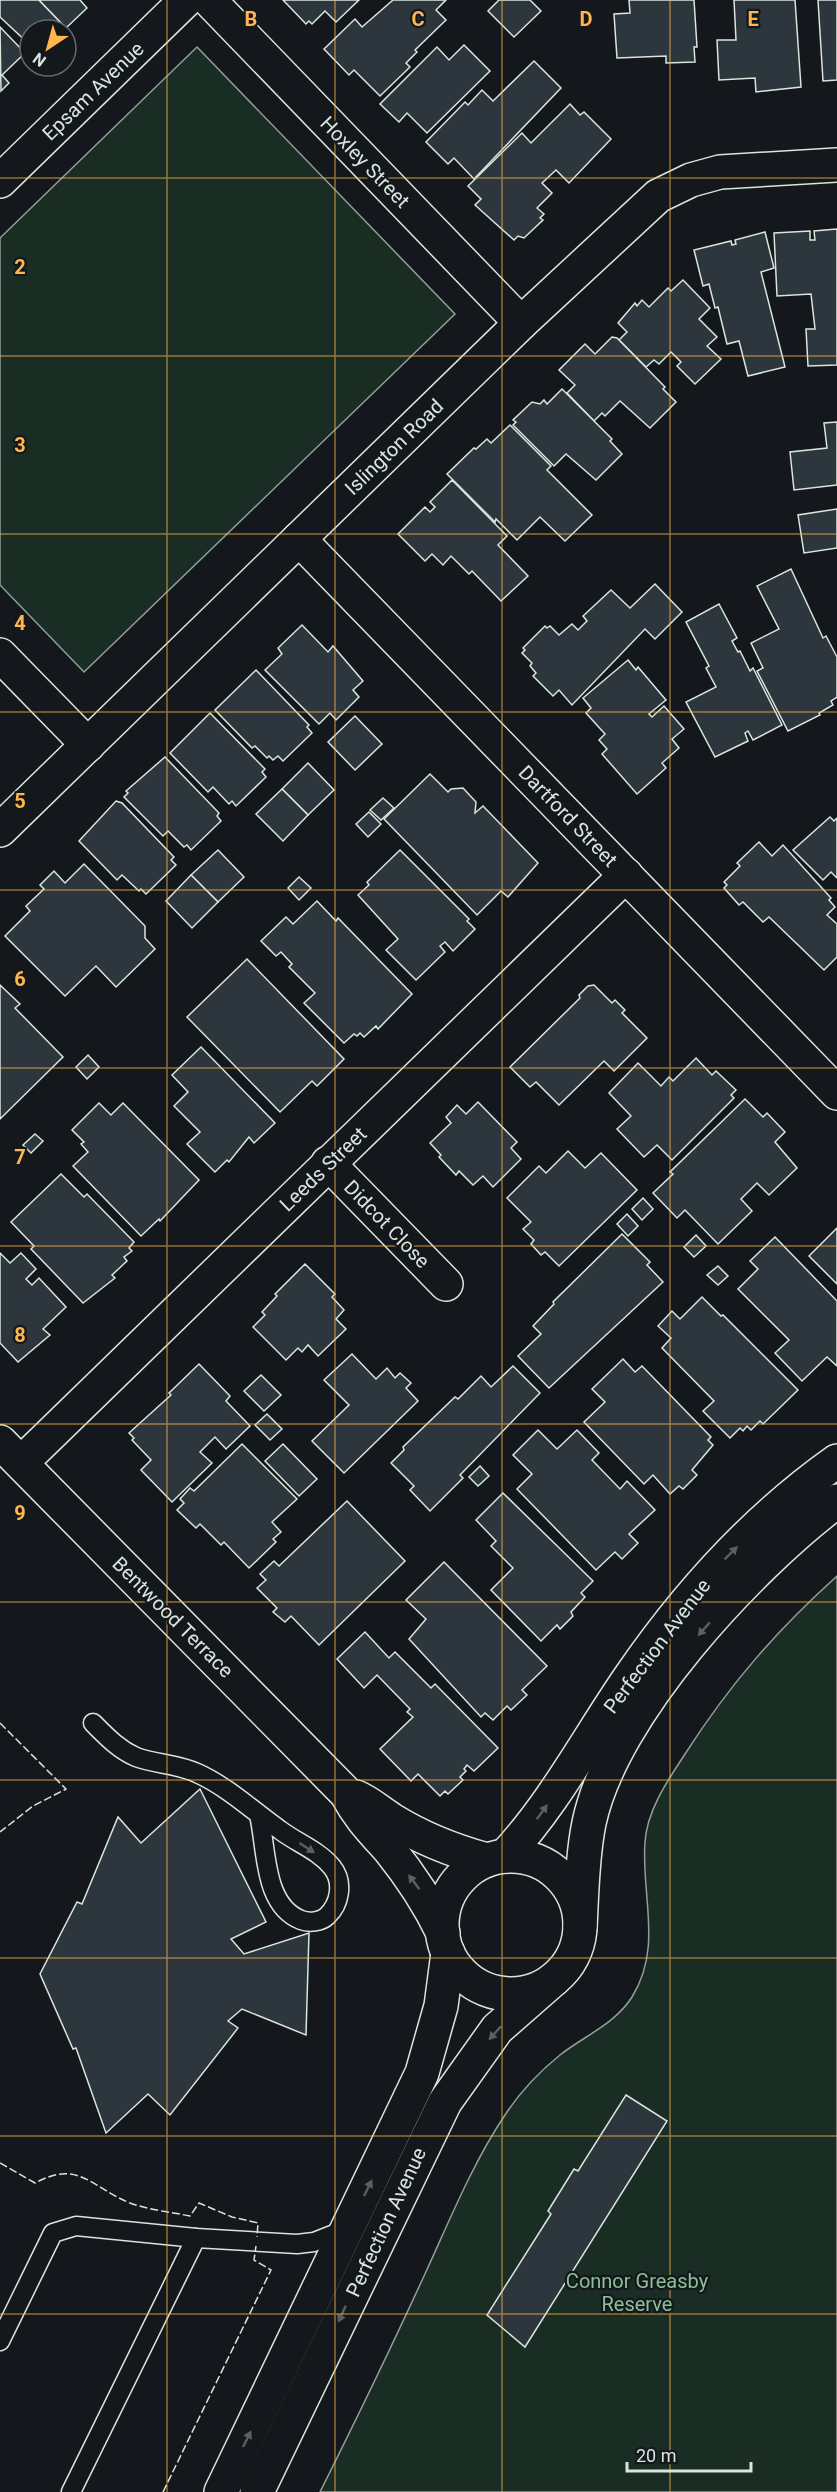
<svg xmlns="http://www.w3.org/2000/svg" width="837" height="2492" viewBox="0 0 837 2492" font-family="Roboto,sans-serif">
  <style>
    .green { fill: #1a2d24; stroke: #939e99; stroke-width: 1.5 }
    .building { fill: #2c363c; stroke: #d8e6dc; stroke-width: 1.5 }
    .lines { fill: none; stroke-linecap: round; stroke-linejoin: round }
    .service-casing { stroke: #d8e6dc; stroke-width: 21 }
    .minor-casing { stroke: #d8e6dc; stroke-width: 36 }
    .tertiary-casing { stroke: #d8e6dc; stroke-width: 36 }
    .service { stroke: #14181c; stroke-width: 18 }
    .minor { stroke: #14181c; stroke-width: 33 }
    .tertiary { stroke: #14181c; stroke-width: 33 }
    .fence { stroke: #d8e6dc; stroke-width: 1.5; stroke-dasharray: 8 3; stroke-linecap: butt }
    .oneway { fill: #59605f }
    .grid { fill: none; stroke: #ffb74d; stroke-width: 1.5; stroke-opacity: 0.55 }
    .labels { text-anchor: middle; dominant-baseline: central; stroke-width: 4.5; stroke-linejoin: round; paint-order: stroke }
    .street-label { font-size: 20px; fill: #d8e6dc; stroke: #14181c }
    .park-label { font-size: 20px; fill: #8ac095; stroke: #14181c }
    .grid-label { font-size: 20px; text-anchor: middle; font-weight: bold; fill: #ffb74d; stroke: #14181c; stroke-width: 4.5; stroke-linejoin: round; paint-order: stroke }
  </style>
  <rect width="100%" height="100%" fill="#14181c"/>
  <g class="green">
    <path d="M 197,47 L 455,314 L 84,672 L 0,585 L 0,238 Z"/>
    <path d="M 837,1576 L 837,2492 L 320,2492 C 356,2420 391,2348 424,2276 C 449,2222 472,2164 505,2115 C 520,2092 539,2072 560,2055 C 584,2036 615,2024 632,1997 C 663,1947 641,1896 645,1842 C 647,1810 668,1780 685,1754 C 730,1684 776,1631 837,1576 Z"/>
  </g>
  <g class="building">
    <path d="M 0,0 L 39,0 L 61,23 L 55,30 L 30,30 L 30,45 L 0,17 Z"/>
    <path d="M 39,0 L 80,0 L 87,8 L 66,28 Z"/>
    <path d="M 283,0 L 359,0 L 336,22 L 325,11 L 312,24 L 309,21 L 306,24 Z"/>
    <path d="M 393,0 L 446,0 L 436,10 L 446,20 L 415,50 L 417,52 L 406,63 L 410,67 L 380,96 L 354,70 L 349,75 L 324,49 L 355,19 L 362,27 Z"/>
    <path d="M 499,0 L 530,0 L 541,11 L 514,37 L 488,11 Z"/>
    <path d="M 629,0 L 694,0 L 697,47 L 694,47 L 695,62 L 666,63 L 666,56 L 617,58 L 614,14 L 630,13 Z"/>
    <path d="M 734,0 L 795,0 L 801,87 L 756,92 L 755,78 L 719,80 L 717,40 L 736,40 Z"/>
    <path d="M 818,0 L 837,0 L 837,80 L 823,81 Z"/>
    <path d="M 0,27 L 25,53 L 2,75 L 9,83 L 1,91 Z"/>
    <path d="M 464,45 L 490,71 L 427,133 L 407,113 L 399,122 L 380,104 L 437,47 L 449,60 Z"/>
    <path d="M 534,61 L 561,88 L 474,179 L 454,158 L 448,164 L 426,142 L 465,102 L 468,105 L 482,90 L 493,101 Z"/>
    <path d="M 570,104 L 580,115 L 584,112 L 611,139 L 569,183 L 556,170 L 542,183 L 552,193 L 537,208 L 544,214 L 540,218 L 543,220 L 524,238 L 518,236 L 514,240 L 475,205 L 481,199 L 468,186 L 522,133 L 531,143 Z"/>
    <path d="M 837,229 L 837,365 L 808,366 L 806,329 L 815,329 L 811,294 L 777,296 L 774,233 L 810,231 L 810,240 L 815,240 L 814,231 Z"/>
    <path d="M 765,232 L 774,268 L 761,272 L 785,367 L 748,376 L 739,341 L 727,344 L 718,307 L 715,308 L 709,284 L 703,286 L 694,250 L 731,241 L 732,245 L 736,244 L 735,240 Z"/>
    <path d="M 683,280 L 710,308 L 699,319 L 717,337 L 707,346 L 721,359 L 695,384 L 677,366 L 681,362 L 671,352 L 659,364 L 654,360 L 646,367 L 619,340 L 627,332 L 618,323 L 635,303 L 637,306 L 642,300 L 649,307 L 668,288 L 671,291 Z"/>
    <path d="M 612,337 L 617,338 L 665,387 L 663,389 L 676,402 L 650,428 L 620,401 L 605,416 L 602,413 L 594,421 L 567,393 L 575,385 L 559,370 L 585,344 L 595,354 Z"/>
    <path d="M 562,389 L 612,439 L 610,441 L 622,454 L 596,480 L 566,454 L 554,466 L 513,425 L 516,422 L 513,420 L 532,402 L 540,404 L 544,400 L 547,404 Z"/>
    <path d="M 837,422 L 837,485 L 794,490 L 790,452 L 827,448 L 824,423 Z"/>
    <path d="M 510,425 L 551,466 L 547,470 L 592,515 L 565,541 L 540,517 L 517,540 L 496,519 L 495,522 L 447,474 L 474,448 L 476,449 L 487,439 L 491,443 Z"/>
    <path d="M 452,480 L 507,536 L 498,545 L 528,576 L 501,601 L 472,571 L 469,574 L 451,556 L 443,565 L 432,554 L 425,561 L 398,534 L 425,507 L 430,512 L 435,507 L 430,502 Z"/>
    <path d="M 837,509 L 837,548 L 804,553 L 798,515 Z"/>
    <path d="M 791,569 L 823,638 L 826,636 L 837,657 L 837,697 L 831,701 L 833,705 L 819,713 L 820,715 L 788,731 L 757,671 L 763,668 L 751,643 L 779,629 L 757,586 Z"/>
    <path d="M 655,584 L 682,612 L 655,639 L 645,629 L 572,705 L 559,690 L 553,696 L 533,676 L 536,673 L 530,666 L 532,663 L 522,653 L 525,650 L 523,648 L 545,626 L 547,628 L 550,626 L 559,635 L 572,624 L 578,630 L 587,621 L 583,616 L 611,590 L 630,608 Z"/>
    <path d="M 719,604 L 737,638 L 732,641 L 738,652 L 740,651 L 750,671 L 753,668 L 782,725 L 753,740 L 748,731 L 745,733 L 748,741 L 715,757 L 686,702 L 716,687 L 706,668 L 709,666 L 686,622 Z"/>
    <path d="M 302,625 L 328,652 L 333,646 L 363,681 L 353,690 L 359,697 L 336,720 L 330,713 L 319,724 L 265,670 L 282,654 L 278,648 Z"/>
    <path d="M 628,660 L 636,670 L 638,667 L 666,700 L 649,714 L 652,717 L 664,706 L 684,729 L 672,739 L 679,748 L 662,763 L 666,768 L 637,794 L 602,754 L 607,749 L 599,740 L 605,734 L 586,713 L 591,708 L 583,698 Z"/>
    <path d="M 256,670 L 309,725 L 307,727 L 312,733 L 283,761 L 278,756 L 273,760 L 269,756 L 267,758 L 255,746 L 252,748 L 215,710 Z"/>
    <path d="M 210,713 L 265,769 L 262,772 L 266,777 L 236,806 L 232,801 L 229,804 L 213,787 L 208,792 L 170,753 Z"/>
    <path d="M 355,716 L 382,744 L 355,770 L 328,742 Z"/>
    <path d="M 165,757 L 219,813 L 217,816 L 221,821 L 191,850 L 187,845 L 184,847 L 168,831 L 163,836 L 124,797 L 128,793 L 126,791 Z"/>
    <path d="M 308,763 L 334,790 L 308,815 L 282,789 Z"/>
    <path d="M 430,774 L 448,792 L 451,789 L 463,788 L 476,802 L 475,813 L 483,806 L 538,863 L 508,897 L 501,891 L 477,915 L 384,819 Z"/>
    <path d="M 282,789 L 308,815 L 283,841 L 256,814 Z"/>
    <path d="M 383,798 L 394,808 L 381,820 L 370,810 Z"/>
    <path d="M 116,801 L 122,803 L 174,857 L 171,860 L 176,865 L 146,894 L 141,889 L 139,891 L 122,875 L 117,880 L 79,841 Z"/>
    <path d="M 369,812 L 381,824 L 368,837 L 356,824 Z"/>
    <path d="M 830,817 L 834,821 L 837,818 L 837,878 L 831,872 L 823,880 L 793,850 Z"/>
    <path d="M 759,842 L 772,856 L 783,845 L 831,898 L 829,900 L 835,907 L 827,915 L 837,924 L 837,957 L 824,970 L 769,917 L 763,922 L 743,902 L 739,905 L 724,888 L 727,885 L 724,882 L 740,866 L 737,863 Z"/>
    <path d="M 218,850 L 244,877 L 218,902 L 191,875 Z"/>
    <path d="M 400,850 L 469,919 L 467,921 L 475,929 L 453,951 L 445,942 L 440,946 L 445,952 L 416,980 L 386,950 L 398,939 L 358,895 L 369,885 L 367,882 Z"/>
    <path d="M 84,864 L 145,926 L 145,938 L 155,949 L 116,987 L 96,966 L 65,996 L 5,936 L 30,911 L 26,906 L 44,889 L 40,885 L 54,871 L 65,883 Z"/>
    <path d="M 191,875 L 218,902 L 192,928 L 166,901 Z"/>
    <path d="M 299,877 L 311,888 L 299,900 L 288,888 Z"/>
    <path d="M 317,901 L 336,921 L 338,918 L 412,994 L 378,1029 L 376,1026 L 364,1037 L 360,1033 L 357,1036 L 354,1034 L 344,1043 L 304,1003 L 315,993 L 289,967 L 292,964 L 281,952 L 276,956 L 261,941 L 286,917 L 293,924 Z"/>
    <path d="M 247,959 L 344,1059 L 317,1086 L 312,1081 L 280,1112 L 187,1017 Z"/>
    <path d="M 0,985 L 20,1004 L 15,1008 L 63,1057 L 0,1119 Z"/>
    <path d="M 594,985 L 612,1003 L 615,1000 L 625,1010 L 622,1013 L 647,1038 L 614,1071 L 604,1061 L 559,1105 L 536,1082 L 530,1087 L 510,1067 L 580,998 L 579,995 L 588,986 Z"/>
    <path d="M 201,1047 L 275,1123 L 254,1143 L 249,1137 L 229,1162 L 227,1160 L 215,1172 L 187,1144 L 200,1132 L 174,1106 L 188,1092 L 172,1075 Z"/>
    <path d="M 88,1055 L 99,1067 L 87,1079 L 76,1067 Z"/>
    <path d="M 696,1058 L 712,1075 L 716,1071 L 736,1090 L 731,1095 L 734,1098 L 672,1160 L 657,1145 L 644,1157 L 617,1129 L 631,1116 L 609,1093 L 638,1063 L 661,1086 L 669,1077 L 673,1081 Z"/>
    <path d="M 745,1099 L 763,1117 L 767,1113 L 785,1132 L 775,1142 L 797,1168 L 769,1195 L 757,1183 L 741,1199 L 752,1211 L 718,1244 L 685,1210 L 677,1218 L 653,1193 L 673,1174 L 670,1172 Z"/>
    <path d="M 478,1102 L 517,1142 L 511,1148 L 521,1159 L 493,1187 L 483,1176 L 473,1185 L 459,1171 L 456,1175 L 439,1157 L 441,1155 L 430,1143 L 451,1123 L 446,1117 L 457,1105 L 466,1114 Z"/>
    <path d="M 99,1103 L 111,1115 L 123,1103 L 199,1180 L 160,1221 L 159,1219 L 141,1236 L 73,1166 L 88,1152 L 81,1144 L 84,1142 L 72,1130 Z"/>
    <path d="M 35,1134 L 43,1141 L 31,1153 L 23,1145 Z"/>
    <path d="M 568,1151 L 585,1168 L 601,1153 L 637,1190 L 559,1266 L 545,1252 L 541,1255 L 531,1244 L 534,1240 L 523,1229 L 531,1222 L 507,1198 L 539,1166 L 546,1173 Z"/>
    <path d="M 61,1174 L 84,1197 L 87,1194 L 134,1242 L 129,1248 L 132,1251 L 124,1257 L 127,1261 L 112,1275 L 115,1278 L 83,1303 L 31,1249 L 34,1246 L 11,1222 Z"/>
    <path d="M 643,1198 L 653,1209 L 642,1220 L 632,1209 Z"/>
    <path d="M 627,1214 L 638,1226 L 628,1236 L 617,1224 Z"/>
    <path d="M 837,1228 L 837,1284 L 809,1256 Z"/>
    <path d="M 622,1234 L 650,1262 L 647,1265 L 663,1282 L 549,1388 L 518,1356 L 541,1334 L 533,1326 L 554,1304 L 553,1302 Z"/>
    <path d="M 696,1235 L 706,1246 L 694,1257 L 684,1247 Z"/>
    <path d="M 775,1237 L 837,1301 L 837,1366 L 827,1357 L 802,1381 L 775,1353 L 789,1340 L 738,1289 L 758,1269 L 750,1261 Z"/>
    <path d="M 0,1253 L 10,1263 L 21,1253 L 36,1269 L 26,1279 L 32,1285 L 39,1278 L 66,1307 L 43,1329 L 50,1335 L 18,1362 L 0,1343 Z"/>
    <path d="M 305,1264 L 335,1294 L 332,1297 L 344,1310 L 336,1319 L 346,1329 L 318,1356 L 308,1345 L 302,1352 L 298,1348 L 286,1360 L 253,1327 L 265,1315 L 262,1312 L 277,1296 L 275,1294 Z"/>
    <path d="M 718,1266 L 728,1276 L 718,1285 L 707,1275 Z"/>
    <path d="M 702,1297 L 721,1316 L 723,1315 L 798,1390 L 763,1424 L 760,1421 L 751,1430 L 747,1426 L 743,1431 L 740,1428 L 730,1438 L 703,1411 L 714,1401 L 662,1348 L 671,1338 L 658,1326 L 672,1311 L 680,1319 Z"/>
    <path d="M 352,1354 L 376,1379 L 387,1368 L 395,1378 L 400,1373 L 411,1383 L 406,1388 L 418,1401 L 344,1473 L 312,1441 L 349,1405 L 324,1380 Z"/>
    <path d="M 623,1359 L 635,1372 L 642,1366 L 711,1437 L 708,1440 L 713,1445 L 692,1470 L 697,1475 L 683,1489 L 679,1486 L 670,1494 L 653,1475 L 644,1484 L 584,1422 L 605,1402 L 592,1389 Z"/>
    <path d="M 199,1364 L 230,1396 L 226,1401 L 250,1426 L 226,1449 L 215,1437 L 200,1452 L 212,1463 L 172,1502 L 141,1470 L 151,1460 L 132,1440 L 134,1438 L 129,1433 L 171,1395 L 169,1393 Z"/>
    <path d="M 513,1366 L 540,1393 L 460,1475 L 463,1478 L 430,1511 L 410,1490 L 414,1486 L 391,1463 L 404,1450 L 403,1447 L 455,1397 L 458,1399 L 481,1376 L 491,1387 Z"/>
    <path d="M 261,1375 L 281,1395 L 264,1411 L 244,1391 Z"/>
    <path d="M 267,1414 L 282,1429 L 270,1440 L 255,1425 Z"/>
    <path d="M 538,1430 L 557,1449 L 577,1430 L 599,1453 L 592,1460 L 620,1489 L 627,1481 L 655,1510 L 629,1534 L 638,1543 L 622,1559 L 615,1552 L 596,1570 L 517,1489 L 532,1474 L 513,1455 Z"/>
    <path d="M 242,1444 L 297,1499 L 272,1522 L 281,1532 L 273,1539 L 276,1542 L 249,1568 L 224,1542 L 221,1545 L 200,1524 L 196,1528 L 177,1510 L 184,1503 L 180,1499 L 190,1488 L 194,1491 Z"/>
    <path d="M 283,1444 L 317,1479 L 299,1496 L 265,1461 Z"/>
    <path d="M 480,1466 L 489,1476 L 478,1486 L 469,1477 Z"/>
    <path d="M 503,1493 L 593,1581 L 581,1593 L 585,1597 L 571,1612 L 573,1616 L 560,1629 L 557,1625 L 541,1641 L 491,1590 L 513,1568 L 491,1546 L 496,1541 L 476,1520 Z"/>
    <path d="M 347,1501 L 405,1561 L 319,1645 L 291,1616 L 285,1622 L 273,1612 L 277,1608 L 257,1588 L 266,1580 L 260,1574 L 274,1561 L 279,1566 Z"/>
    <path d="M 444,1562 L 547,1666 L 522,1690 L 527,1695 L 511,1710 L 507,1706 L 493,1720 L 485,1713 L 481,1717 L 409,1639 L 426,1619 L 406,1600 Z"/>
    <path d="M 365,1632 L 389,1658 L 395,1652 L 431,1688 L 435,1684 L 498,1748 L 474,1771 L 467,1765 L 464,1769 L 466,1771 L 460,1777 L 463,1780 L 448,1794 L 445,1791 L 440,1796 L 418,1774 L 411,1781 L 380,1749 L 413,1717 L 407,1712 L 410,1709 L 377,1675 L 364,1688 L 337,1659 Z"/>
    <path d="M 200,1789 L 266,1922 L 231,1939 L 244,1954 L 309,1933 L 306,2035 L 242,2009 L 228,2021 L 238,2028 L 170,2115 L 148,2094 L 106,2133 L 76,2048 L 73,2049 L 40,1974 L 77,1902 L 82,1904 L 118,1817 L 141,1843 Z"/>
    <path d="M 626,2095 L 667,2121 L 525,2347 L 487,2315 L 551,2214 L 548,2211 L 574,2169 L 578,2171 Z"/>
  </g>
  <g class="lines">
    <g class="service-casing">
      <g id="service">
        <path d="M 93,1723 C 106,1736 118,1749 136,1757 C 155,1764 178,1764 197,1773 C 228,1787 253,1811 280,1830 C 297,1843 318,1850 332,1867 C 344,1882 340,1904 327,1916 C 321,1922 309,1923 301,1920 C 263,1905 267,1849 259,1815"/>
        <path d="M 0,2341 L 53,2233 L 76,2226 L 196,2238 L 297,2244 L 314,2242 L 347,2229"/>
        <path d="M 71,2492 L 196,2238"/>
      </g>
    </g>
    <g class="minor-casing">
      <g id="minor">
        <path d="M 209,0 L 521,323"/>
        <path d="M 0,181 L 186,0"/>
        <path d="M 299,539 L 837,1093"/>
        <path d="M 0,655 L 88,745"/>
        <path d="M 0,830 L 521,323 L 658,196 L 691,180 L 720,172 L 837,165"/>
        <path d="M 328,1163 L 446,1284"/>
        <path d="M 0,1442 L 346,1793 C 359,1817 371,1829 389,1849 C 410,1875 428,1902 443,1933"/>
        <path d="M 21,1463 L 626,875"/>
        <path d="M 356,1797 C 370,1803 379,1812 392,1820 C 421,1838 454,1851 487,1860"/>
      </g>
    </g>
    <g class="tertiary-casing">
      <g id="tertiary">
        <path d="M 505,1856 C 555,1802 588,1738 630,1677 C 687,1594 755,1519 837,1461"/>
        <circle cx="511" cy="1925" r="69"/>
        <path d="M 580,1927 C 582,1893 582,1857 589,1823 C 612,1713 749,1567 837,1501"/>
        <path d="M 221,2492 L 422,2073 L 441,2006 L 448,1953"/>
        <path d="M 257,2492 L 445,2102 L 497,2029 L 554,1979"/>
      </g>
    </g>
    <use href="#service" class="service"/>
    <use href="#minor" class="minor"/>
    <use href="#tertiary" class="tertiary"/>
    <g class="fence">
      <path d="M 0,1723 L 66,1789 L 33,1806 L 0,1832"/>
      <path d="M 0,2163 L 35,2183 C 79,2159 92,2188 130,2203 C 149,2210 170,2212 190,2216 L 199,2203 L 232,2217 L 258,2223 L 257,2237"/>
      <path d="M 163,2492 L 271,2270 L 254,2260 L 256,2246"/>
    </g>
  </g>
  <defs><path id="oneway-solid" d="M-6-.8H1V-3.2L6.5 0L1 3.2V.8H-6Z" transform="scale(1.5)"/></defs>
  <g class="oneway">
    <use href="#oneway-solid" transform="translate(731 1553) rotate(-45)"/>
    <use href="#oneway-solid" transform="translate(704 1629) rotate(131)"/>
    <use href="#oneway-solid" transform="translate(542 1812) rotate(-54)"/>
    <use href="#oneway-solid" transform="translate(307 1848) rotate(33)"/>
    <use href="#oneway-solid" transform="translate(414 1882) rotate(-127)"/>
    <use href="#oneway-solid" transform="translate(495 2033) rotate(132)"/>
    <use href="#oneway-solid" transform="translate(368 2188) rotate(-64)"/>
    <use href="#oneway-solid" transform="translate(342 2314) rotate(115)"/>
    <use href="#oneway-solid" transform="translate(247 2439) rotate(-64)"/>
  </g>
  <path class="grid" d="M 167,0 L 167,2492M 335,0 L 335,2492M 502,0 L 502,2492M 670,0 L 670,2492M 0,178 L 837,178M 0,356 L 837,356M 0,534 L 837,534M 0,712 L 837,712M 0,890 L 837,890M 0,1068 L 837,1068M 0,1246 L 837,1246M 0,1424 L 837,1424M 0,1602 L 837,1602M 0,1780 L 837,1780M 0,1958 L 837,1958M 0,2136 L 837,2136M 0,2314 L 837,2314"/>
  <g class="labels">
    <g class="street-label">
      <text transform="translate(93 91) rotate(-44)">Epsam Avenue</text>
      <text transform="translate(365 162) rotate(46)">Hoxley Street</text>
      <text transform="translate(394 447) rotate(-44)">Islington Road</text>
      <text transform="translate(568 816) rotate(46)">Dartford Street</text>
      <text transform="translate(323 1169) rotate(-44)">Leeds Street</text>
      <text transform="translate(387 1224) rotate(46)">Didcot Close</text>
      <text transform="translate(173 1617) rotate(45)">Bentwood Terrace</text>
      <text transform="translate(657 1646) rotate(-53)">Perfection Avenue</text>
      <text transform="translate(386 2222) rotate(-65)">Perfection Avenue</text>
    </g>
    <g class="park-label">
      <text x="637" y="2281">Connor Greasby<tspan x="637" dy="23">Reserve</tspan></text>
    </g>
  </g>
  <g class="grid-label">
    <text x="251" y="26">B</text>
    <text x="418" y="26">C</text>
    <text x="586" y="26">D</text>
    <text x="753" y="26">E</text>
    <text x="20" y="274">2</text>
    <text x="20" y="452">3</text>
    <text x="20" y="630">4</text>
    <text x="20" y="808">5</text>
    <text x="20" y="986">6</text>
    <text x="20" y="1164">7</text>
    <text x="20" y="1342">8</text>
    <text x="20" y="1520">9</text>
  </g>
  <g transform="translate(48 48) rotate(216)"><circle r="28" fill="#14181c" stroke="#626a69" stroke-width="1.5"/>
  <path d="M0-4.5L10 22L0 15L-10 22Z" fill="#ffb74d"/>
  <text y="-9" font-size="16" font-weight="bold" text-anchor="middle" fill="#d8e6dc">N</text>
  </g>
  <path d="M627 2462v9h124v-9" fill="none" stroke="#d8e6dc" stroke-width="3"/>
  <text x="636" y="2462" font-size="18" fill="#d8e6dc" stroke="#14181c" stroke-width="4.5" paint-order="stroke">20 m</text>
</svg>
